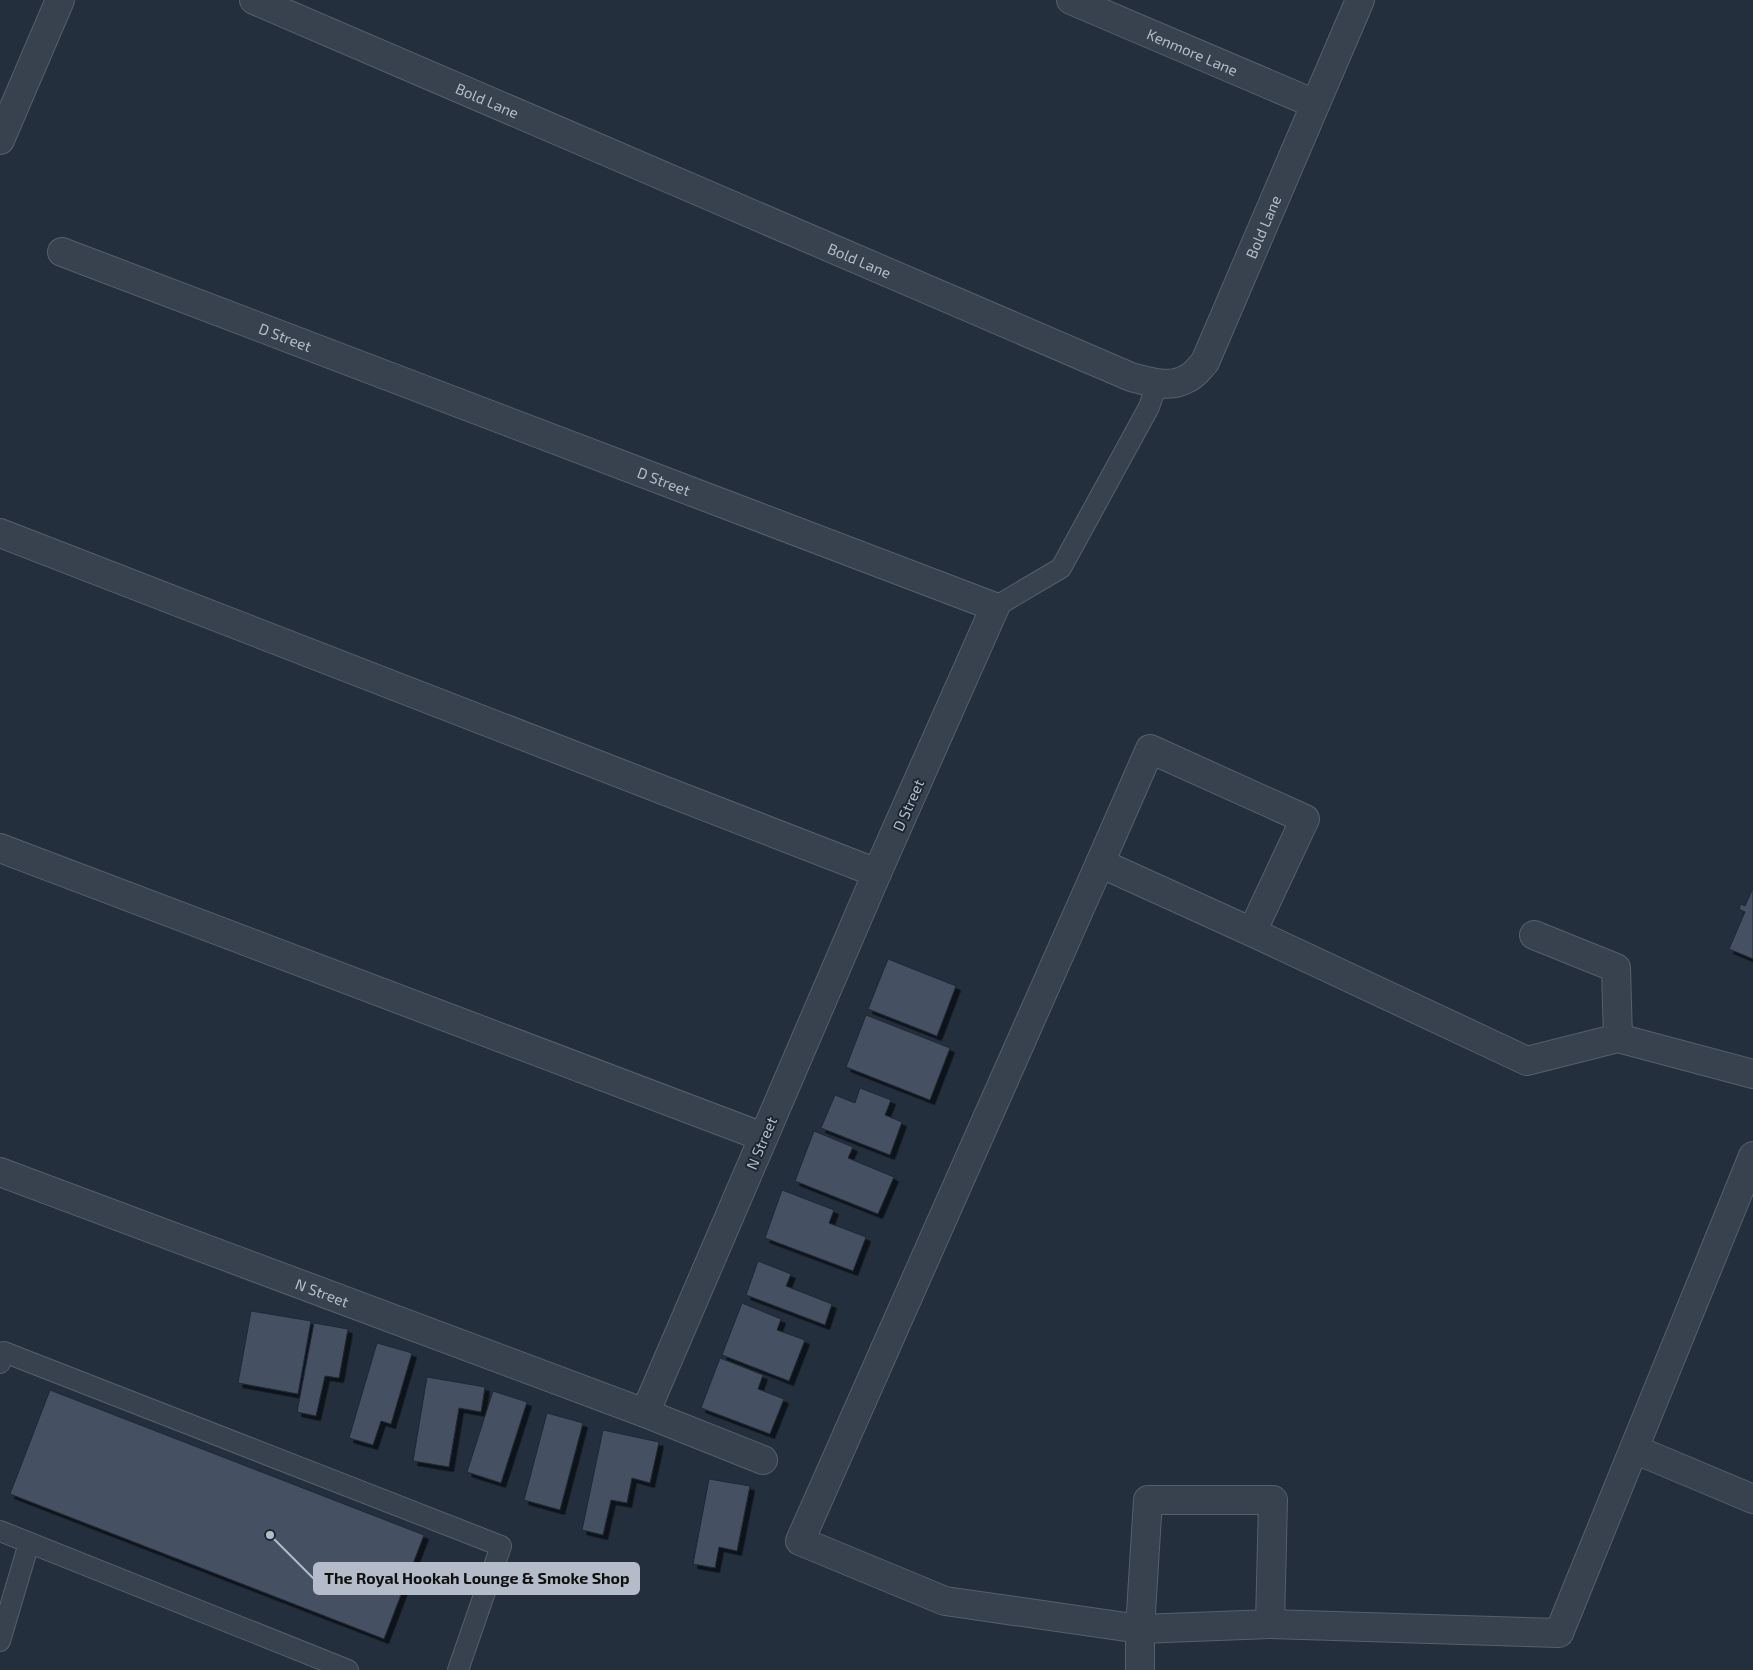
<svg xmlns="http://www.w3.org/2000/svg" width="1753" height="1670" viewBox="0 0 1753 1670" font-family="'Exo 2',sans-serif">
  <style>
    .building { fill: #455162; stroke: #1f2835; filter: url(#shadow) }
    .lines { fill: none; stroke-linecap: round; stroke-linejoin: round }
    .service-casing { stroke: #565f6c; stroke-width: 22 }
    .minor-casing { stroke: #565f6c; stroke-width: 30 }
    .tertiary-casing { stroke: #565f6c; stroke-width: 30 }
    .service { stroke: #38414e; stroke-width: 20 }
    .minor { stroke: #38414e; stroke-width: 28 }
    .tertiary { stroke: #38414e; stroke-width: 28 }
    .labels { text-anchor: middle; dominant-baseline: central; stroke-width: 4; stroke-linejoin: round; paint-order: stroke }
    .street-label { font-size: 15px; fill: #b4bcc9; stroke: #1d2633 }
    .leader { fill: none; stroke: #b4bcc9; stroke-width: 2 }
    .callout-dot { fill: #b4bcc9; stroke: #1d2633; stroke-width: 2 }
    .callout { fill: #b4bcc9; stroke: #b4bcc9; stroke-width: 2 }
    .callout-label { font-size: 16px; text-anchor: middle; font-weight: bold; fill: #111 }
  </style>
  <defs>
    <filter id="shadow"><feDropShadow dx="4.5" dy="4.5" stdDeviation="0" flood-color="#0009"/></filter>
  </defs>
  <rect width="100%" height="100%" fill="#242f3e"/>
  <g class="building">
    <path d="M 1753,888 L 1753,959 L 1729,949 L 1745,912 L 1739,909 L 1741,904 L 1745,906 Z"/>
    <path d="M 888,959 L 956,986 L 937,1036 L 868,1009 Z"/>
    <path d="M 866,1015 L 950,1048 L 930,1100 L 846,1067 Z"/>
    <path d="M 860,1088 L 891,1100 L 885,1115 L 902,1122 L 890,1155 L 821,1128 L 835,1095 L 855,1103 Z"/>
    <path d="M 814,1131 L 853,1147 L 848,1158 L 894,1177 L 878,1214 L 795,1181 Z"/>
    <path d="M 782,1190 L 834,1210 L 829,1223 L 866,1237 L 853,1271 L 765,1238 Z"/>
    <path d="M 758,1261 L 791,1274 L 786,1286 L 832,1304 L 825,1325 L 746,1295 Z"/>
    <path d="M 742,1303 L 781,1319 L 777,1330 L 805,1340 L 789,1381 L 722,1355 Z"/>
    <path d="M 251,1311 L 311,1321 L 298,1394 L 238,1383 Z"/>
    <path d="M 314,1323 L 348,1329 L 339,1378 L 325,1376 L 316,1416 L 297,1412 Z"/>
    <path d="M 377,1343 L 412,1353 L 391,1424 L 381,1421 L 373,1445 L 349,1438 Z"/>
    <path d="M 720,1358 L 763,1375 L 758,1389 L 784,1399 L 770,1434 L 701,1408 Z"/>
    <path d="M 427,1377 L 485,1387 L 481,1412 L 459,1408 L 449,1467 L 413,1461 Z"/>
    <path d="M 50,1390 L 424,1535 L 384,1639 L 10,1494 Z"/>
    <path d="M 493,1391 L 527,1402 L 501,1483 L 467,1472 Z"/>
    <path d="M 547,1413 L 583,1423 L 560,1510 L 524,1500 Z"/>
    <path d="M 603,1430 L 659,1442 L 650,1483 L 632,1478 L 627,1503 L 611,1500 L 603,1535 L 582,1530 Z"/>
    <path d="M 709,1479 L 750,1486 L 737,1551 L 719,1547 L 715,1568 L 693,1564 Z"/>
  </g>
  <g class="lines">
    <g class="service-casing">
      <g id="service">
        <path d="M 995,607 L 1061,568 L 1149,407 L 1157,384"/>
        <path d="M 0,1363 L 4,1352 L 501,1546 L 458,1670"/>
        <path d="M 0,1531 L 348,1670"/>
        <path d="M 0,1641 L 29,1543"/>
      </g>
    </g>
    <g class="minor-casing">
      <g id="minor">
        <path id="s1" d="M 254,0 L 1131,377 C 1150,382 1171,389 1188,378 C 1195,375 1200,367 1205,362 L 1360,0"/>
        <path id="s2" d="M 1071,0 L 1315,104"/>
        <path id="s3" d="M 62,252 L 995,607 L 877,873 L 645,1413"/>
        <path d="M 0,533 L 877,873"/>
        <path d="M 0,848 L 763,1137"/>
        <path d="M 1100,863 L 1150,749 L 1305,819 L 1252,932"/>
        <path d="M 1618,1038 L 1753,1074"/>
        <path id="s4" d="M 0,1172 L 645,1413 L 763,1460"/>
        <path d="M 1634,1449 L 1753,1499"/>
        <path d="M 1148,1500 L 1273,1500 L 1270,1624 L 1140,1629 Z"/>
        <path d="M 1270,1624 L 1559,1633 L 1753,1156"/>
        <path d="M 1140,1670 L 1140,1629 L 945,1601 L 800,1541 L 1100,863 L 1252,932 L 1527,1061 L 1618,1038 L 1616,968 L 1534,935"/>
      </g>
    </g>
    <g class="tertiary-casing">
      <path id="tertiary" d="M 0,140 L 60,0"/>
    </g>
    <use href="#service" class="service"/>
    <use href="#minor" class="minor"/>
    <use href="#tertiary" class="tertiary"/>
  </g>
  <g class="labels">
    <g class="street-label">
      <text stroke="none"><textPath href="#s2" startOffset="132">Kenmore Lane</textPath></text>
      <text stroke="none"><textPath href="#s1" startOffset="254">Bold Lane</textPath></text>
      <text stroke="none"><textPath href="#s1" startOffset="1184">Bold Lane</textPath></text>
      <text stroke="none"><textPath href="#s1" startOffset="659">Bold Lane</textPath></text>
      <text stroke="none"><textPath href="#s3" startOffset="239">D Street</textPath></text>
      <text stroke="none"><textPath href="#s3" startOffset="644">D Street</textPath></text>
      <text transform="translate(908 805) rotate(-66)">D Street</text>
      <text transform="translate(761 1143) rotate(-67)">N Street</text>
      <text stroke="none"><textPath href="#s4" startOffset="344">N Street</textPath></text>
    </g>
  </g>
  <path class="leader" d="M270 1535L314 1579"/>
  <circle class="callout-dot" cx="270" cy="1535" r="5"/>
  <rect class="callout" x="314" y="1563" width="325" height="31" rx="5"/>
  <g class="callout-label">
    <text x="477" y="1584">The Royal Hookah Lounge &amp; Smoke Shop</text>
  </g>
</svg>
